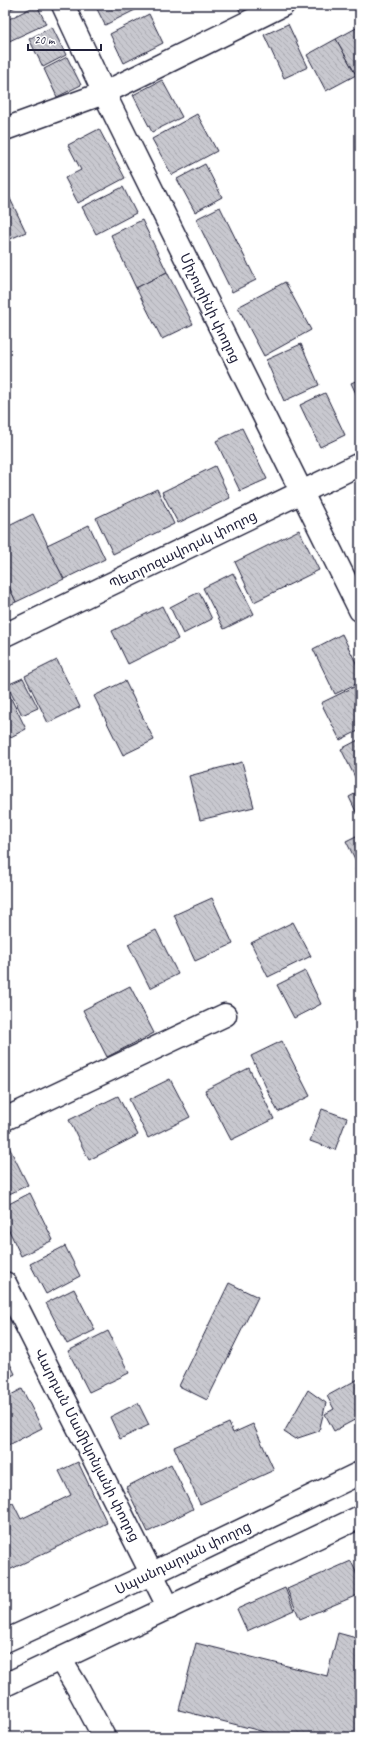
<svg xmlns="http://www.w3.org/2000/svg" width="365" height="1742" viewBox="0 0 365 1742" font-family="Caveat,'Noto Sans Armenian',sans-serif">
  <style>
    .building { fill: url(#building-back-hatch); stroke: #22223b }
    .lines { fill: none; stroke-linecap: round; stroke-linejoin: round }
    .minor-casing { stroke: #22223b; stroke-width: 25 }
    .major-casing { stroke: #22223b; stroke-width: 25 }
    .minor { stroke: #fff; stroke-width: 22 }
    .major { stroke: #fff; stroke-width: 22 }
    .labels { text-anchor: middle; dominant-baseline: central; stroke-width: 4; stroke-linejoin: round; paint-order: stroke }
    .street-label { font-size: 14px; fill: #22223b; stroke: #fff }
  </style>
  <defs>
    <pattern id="building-back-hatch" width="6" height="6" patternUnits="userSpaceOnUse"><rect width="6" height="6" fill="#c8c8cf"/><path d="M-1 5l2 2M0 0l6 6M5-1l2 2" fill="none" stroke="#acacb3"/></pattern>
  </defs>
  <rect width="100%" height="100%" fill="#fff"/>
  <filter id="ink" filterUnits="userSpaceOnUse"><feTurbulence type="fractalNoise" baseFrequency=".025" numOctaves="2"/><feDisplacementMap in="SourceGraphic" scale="8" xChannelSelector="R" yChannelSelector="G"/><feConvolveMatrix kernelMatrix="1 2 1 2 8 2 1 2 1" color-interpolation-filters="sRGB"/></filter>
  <g filter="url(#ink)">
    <g class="building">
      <path d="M 5,5 L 19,5 L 5,12 Z"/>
      <path d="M 37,5 L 46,24 L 5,43 L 5,21 Z"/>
      <path d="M 95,5 L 145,5 L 105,25 Z"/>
      <path d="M 237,5 L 262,5 L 242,16 Z"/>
      <path d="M 149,14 L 163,43 L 124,63 L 110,34 Z"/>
      <path d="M 288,24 L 308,67 L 284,78 L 264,35 Z"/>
      <path d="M 360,26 L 360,73 L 356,75 L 336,39 Z"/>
      <path d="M 52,27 L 66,55 L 43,67 L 29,39 Z"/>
      <path d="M 336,39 L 356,75 L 326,91 L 307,55 Z"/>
      <path d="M 67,57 L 81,85 L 57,97 L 44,69 Z"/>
      <path d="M 162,80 L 182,117 L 152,132 L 133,95 Z"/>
      <path d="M 197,114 L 217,151 L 172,175 L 152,139 Z"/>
      <path d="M 99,129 L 125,178 L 78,203 L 65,178 L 81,170 L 68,145 Z"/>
      <path d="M 205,164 L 222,197 L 195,212 L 177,179 Z"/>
      <path d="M 123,187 L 136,213 L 96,234 L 82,207 Z"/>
      <path d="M 5,188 L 26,232 L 8,240 L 5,235 Z"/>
      <path d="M 220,207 L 256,280 L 232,292 L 196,219 Z"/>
      <path d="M 142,220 L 167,272 L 136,288 L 111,235 Z"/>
      <path d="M 167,272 L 193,324 L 162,339 L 136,288 Z"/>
      <path d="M 285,282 L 311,330 L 264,356 L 238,307 Z"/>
      <path d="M 301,344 L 319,385 L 284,401 L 266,360 Z"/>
      <path d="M 360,379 L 360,402 L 351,383 Z"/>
      <path d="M 325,393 L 345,435 L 320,447 L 300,405 Z"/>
      <path d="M 242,428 L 267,479 L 240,491 L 216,441 Z"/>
      <path d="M 215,466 L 230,498 L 178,523 L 162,492 Z"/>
      <path d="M 157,489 L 174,524 L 113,554 L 96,518 Z"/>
      <path d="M 33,514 L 64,579 L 16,602 L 5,578 L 5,528 Z"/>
      <path d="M 89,525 L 105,559 L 64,579 L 47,545 Z"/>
      <path d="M 299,530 L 319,570 L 254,602 L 235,562 Z"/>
      <path d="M 233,573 L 254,614 L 224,629 L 203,588 Z"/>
      <path d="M 5,578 L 16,602 L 5,607 Z"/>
      <path d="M 199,592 L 212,619 L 183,634 L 170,607 Z"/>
      <path d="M 162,606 L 178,639 L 128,664 L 112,631 Z"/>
      <path d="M 342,634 L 360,671 L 360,682 L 335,694 L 313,649 Z"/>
      <path d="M 57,660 L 80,707 L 48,723 L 25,676 Z"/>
      <path d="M 23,678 L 38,708 L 22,715 L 7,685 Z"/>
      <path d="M 125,681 L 154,740 L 123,755 L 94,696 Z"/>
      <path d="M 360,684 L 360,730 L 340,740 L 321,703 Z"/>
      <path d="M 5,686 L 26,729 L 5,740 Z"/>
      <path d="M 360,739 L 360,787 L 341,749 Z"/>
      <path d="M 242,762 L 254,807 L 200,820 L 189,776 Z"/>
      <path d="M 360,791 L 360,820 L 349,797 Z"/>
      <path d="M 360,834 L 360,862 L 357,863 L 346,841 Z"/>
      <path d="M 360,866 L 360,879 L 355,869 Z"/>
      <path d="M 212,898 L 233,944 L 195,961 L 174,915 Z"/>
      <path d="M 293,922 L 311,956 L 268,977 L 251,943 Z"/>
      <path d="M 156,930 L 178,974 L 150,988 L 128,944 Z"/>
      <path d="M 305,971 L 321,1004 L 294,1018 L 277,985 Z"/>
      <path d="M 130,986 L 154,1033 L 107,1057 L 83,1010 Z"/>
      <path d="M 282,1041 L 310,1096 L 278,1112 L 251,1056 Z"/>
      <path d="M 249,1068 L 274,1119 L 231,1140 L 205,1090 Z"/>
      <path d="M 170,1079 L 190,1117 L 148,1138 L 129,1099 Z"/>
      <path d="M 118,1096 L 138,1135 L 89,1160 L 69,1120 Z"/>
      <path d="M 322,1109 L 347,1118 L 335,1150 L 310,1141 Z"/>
      <path d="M 5,1139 L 28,1185 L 5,1196 Z"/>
      <path d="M 30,1193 L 53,1240 L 21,1256 L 5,1222 L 5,1206 Z"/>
      <path d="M 65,1246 L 80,1276 L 46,1294 L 30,1264 Z"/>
      <path d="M 229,1283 L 258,1297 L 207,1400 L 179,1386 Z"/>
      <path d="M 74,1289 L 95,1330 L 67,1344 L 46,1303 Z"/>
      <path d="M 108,1331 L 129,1373 L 89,1392 L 68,1351 Z"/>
      <path d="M 5,1353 L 15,1374 L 5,1379 Z"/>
      <path d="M 360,1378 L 360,1417 L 334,1431 L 325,1414 L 334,1409 L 327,1396 Z"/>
      <path d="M 22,1389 L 42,1428 L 5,1447 L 5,1398 Z"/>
      <path d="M 308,1390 L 326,1403 L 319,1431 L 295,1439 L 284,1432 Z"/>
      <path d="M 138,1403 L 149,1425 L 120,1439 L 110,1417 Z"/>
      <path d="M 229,1423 L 233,1433 L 253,1424 L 274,1470 L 200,1504 L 174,1447 Z"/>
      <path d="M 78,1462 L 107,1523 L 5,1572 L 5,1506 L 13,1503 L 21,1519 L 71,1495 L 59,1471 Z"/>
      <path d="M 171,1464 L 193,1509 L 148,1532 L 126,1487 Z"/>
      <path d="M 351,1561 L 360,1581 L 360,1594 L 300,1619 L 287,1589 Z"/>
      <path d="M 285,1588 L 294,1610 L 247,1631 L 237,1609 Z"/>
      <path d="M 338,1633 L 360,1639 L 360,1737 L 284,1737 L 179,1710 L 196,1643 L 327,1676 Z"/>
    </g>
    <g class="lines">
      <g class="minor-casing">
        <g id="minor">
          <path d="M 63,5 L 104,93 L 360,610"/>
          <path d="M 5,129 L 104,93 L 283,5"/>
          <path d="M 5,635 L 360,464"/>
          <path d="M 5,1119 L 225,1015"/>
          <path d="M 5,1283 L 169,1608"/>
          <path d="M 60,1659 L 79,1690 L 104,1737"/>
        </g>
      </g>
      <g class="major-casing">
        <g id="major">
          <path d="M 5,1641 L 151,1574 L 360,1473"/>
          <path d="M 5,1685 L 360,1517"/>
        </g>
      </g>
      <use href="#minor" class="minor"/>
      <use href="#major" class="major"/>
    </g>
  </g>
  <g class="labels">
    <g class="street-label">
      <text transform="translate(210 308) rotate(64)">Միչուրինի փողոց</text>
      <text transform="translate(183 550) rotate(-26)">Պետրոզավոդսկ փողոց</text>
      <text transform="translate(87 1445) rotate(63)">Վարդան Մամիկոնյանի փողոց</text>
      <text transform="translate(183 1558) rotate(-26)">Սպանդարյան փողոց</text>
    </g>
  </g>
  <rect width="365" height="1742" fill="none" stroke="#fff" stroke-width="20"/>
  <rect x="10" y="10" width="345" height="1722" fill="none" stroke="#22223b" stroke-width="1.5" filter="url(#ink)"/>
  <path d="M28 44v6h73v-6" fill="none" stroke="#22223b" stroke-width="2"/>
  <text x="34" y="44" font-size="12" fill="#22223b" stroke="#ffffff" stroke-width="3" paint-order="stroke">20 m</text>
</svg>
